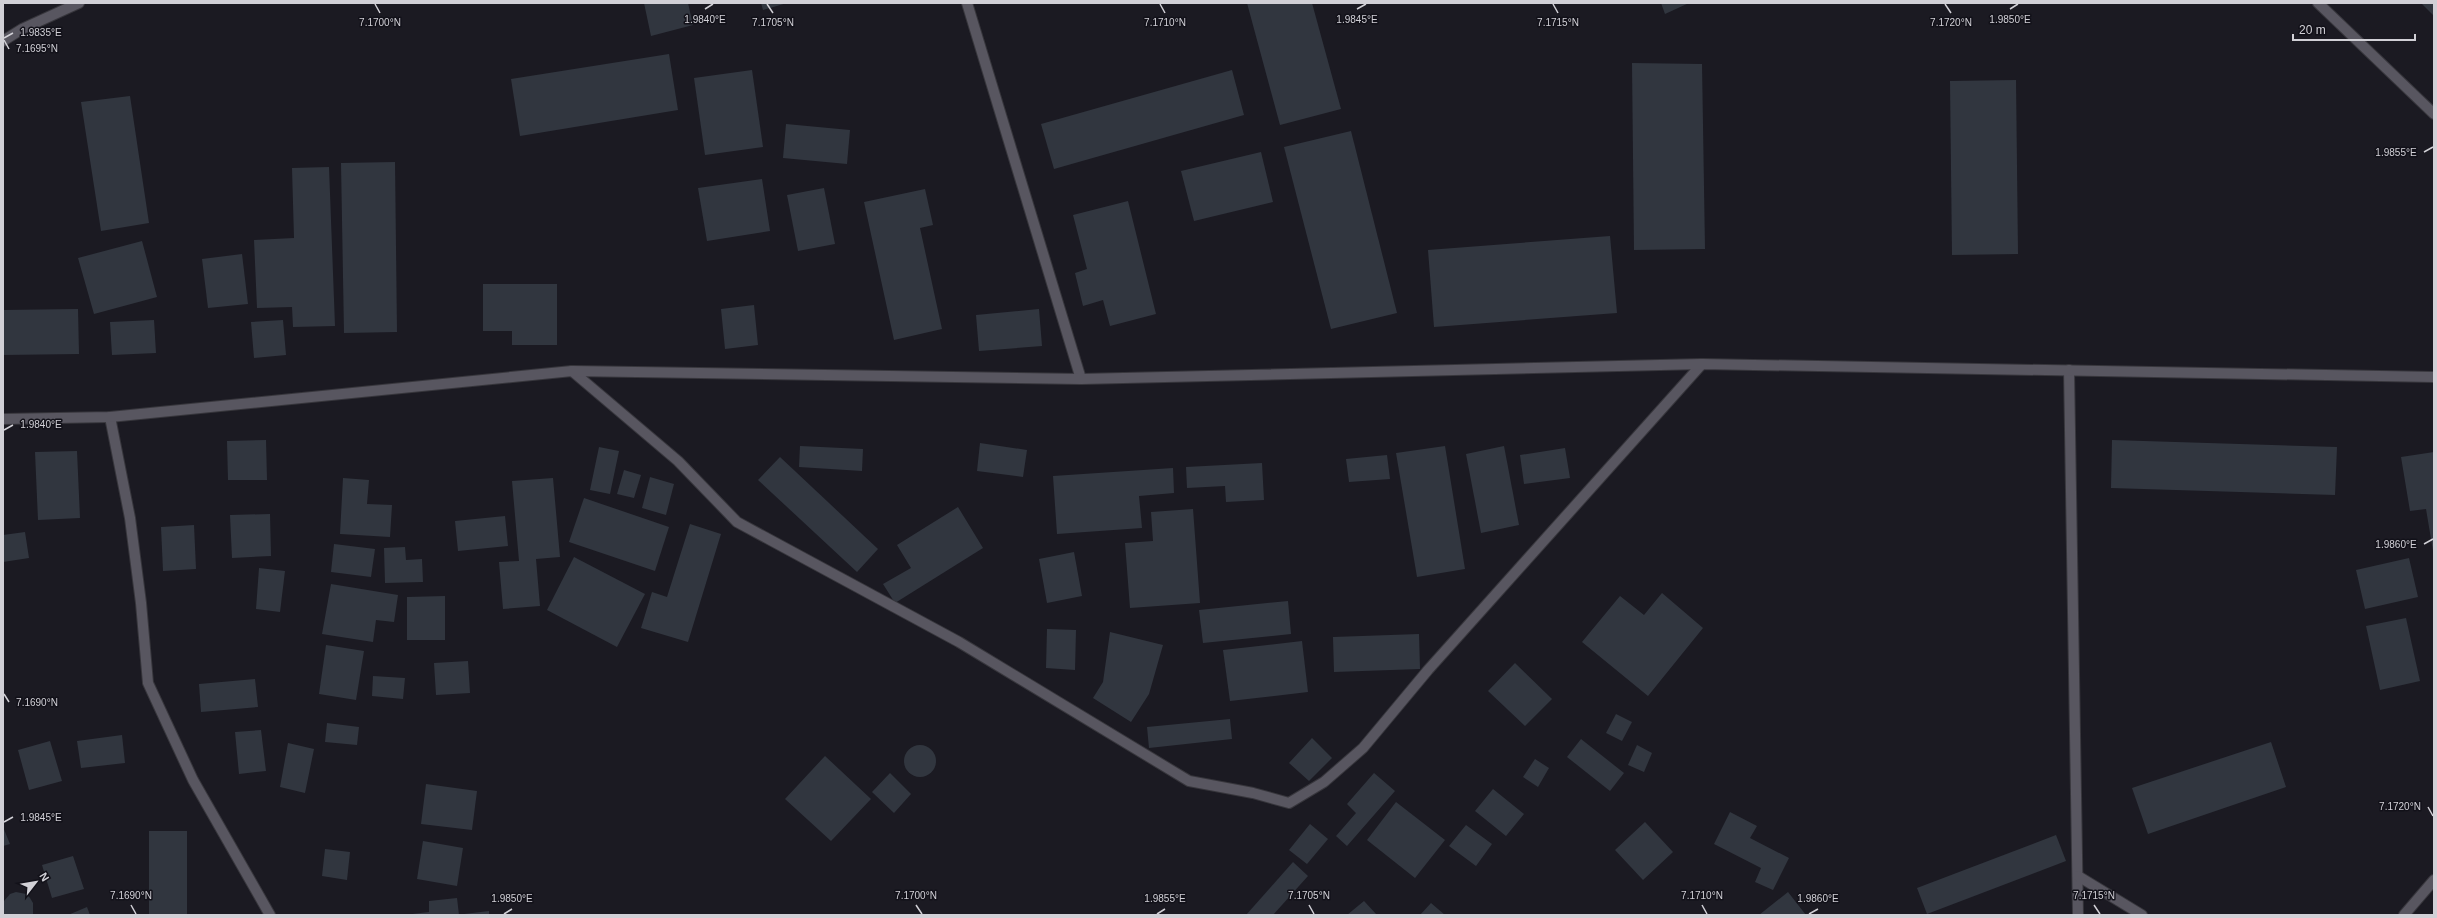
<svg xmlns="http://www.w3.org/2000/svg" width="2437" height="918" viewBox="0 0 2437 918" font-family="Arial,sans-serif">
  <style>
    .building { fill: #31363f }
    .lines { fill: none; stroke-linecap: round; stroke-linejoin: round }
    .minor-casing { stroke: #37363c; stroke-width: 12 }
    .minor { stroke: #585660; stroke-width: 10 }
    .ticks { fill: none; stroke: #d1d0d6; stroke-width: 1.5 }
    .ticks-label { font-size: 10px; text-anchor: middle; fill: #d1d0d6; stroke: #121119; stroke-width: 3; stroke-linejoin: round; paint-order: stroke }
  </style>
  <rect width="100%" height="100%" fill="#1b1a22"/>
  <g class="building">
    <path d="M 644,3 L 688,3 L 693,25 L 651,36 Z"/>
    <path d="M 761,3 L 787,3 L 763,10 Z"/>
    <path d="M 1247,3 L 1312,3 L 1341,109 L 1280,125 Z"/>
    <path d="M 1661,3 L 1689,3 L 1665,14 Z"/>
    <path d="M 2421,3 L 2434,3 L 2434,16 Z"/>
    <path d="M 669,54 L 678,110 L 520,136 L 511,79 Z"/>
    <path d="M 1632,63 L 1702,64 L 1705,249 L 1634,250 Z"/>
    <path d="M 752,70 L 763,147 L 705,155 L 694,78 Z"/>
    <path d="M 1232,70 L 1244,115 L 1054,169 L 1041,124 Z"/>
    <path d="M 2016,80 L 2018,254 L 1952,255 L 1950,81 Z"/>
    <path d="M 130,96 L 149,223 L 101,231 L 81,102 Z"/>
    <path d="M 786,124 L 850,130 L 847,164 L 783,158 Z"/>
    <path d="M 1351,131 L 1397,313 L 1331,329 L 1284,147 Z"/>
    <path d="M 1261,152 L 1273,202 L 1194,221 L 1181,171 Z"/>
    <path d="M 395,162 L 397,332 L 344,333 L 341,163 Z"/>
    <path d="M 329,167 L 335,326 L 293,327 L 292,307 L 257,308 L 254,240 L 294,238 L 292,168 Z"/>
    <path d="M 762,179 L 770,231 L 707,241 L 698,188 Z"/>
    <path d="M 824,188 L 835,244 L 798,251 L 787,195 Z"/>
    <path d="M 925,189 L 933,225 L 920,228 L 942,329 L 894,340 L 864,202 Z"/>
    <path d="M 1128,201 L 1156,314 L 1110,326 L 1103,300 L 1083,306 L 1075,273 L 1087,269 L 1073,215 Z"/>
    <path d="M 1610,236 L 1617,313 L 1434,327 L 1428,250 Z"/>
    <path d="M 142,241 L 157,297 L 94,314 L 78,258 Z"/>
    <path d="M 242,254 L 248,304 L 208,308 L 202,259 Z"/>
    <path d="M 483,284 L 557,284 L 557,345 L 512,345 L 512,331 L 483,331 Z"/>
    <path d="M 754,305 L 758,345 L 725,349 L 721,309 Z"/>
    <path d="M 78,309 L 79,354 L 3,355 L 3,310 Z"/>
    <path d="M 1039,309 L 1042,346 L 979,351 L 976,315 Z"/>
    <path d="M 154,320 L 156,353 L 112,355 L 110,322 Z"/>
    <path d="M 283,320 L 286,355 L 254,358 L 251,322 Z"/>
    <path d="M 266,440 L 267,480 L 228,480 L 227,441 Z"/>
    <path d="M 2112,440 L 2337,447 L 2335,495 L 2111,488 Z"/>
    <path d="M 980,443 L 1027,450 L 1023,477 L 977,471 Z"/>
    <path d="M 800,446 L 863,449 L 862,471 L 799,467 Z"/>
    <path d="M 1445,446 L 1465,569 L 1417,577 L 1396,453 Z"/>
    <path d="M 1504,446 L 1519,525 L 1481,533 L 1466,454 Z"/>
    <path d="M 599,447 L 619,451 L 610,494 L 590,490 Z"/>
    <path d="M 1565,448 L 1570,478 L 1524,484 L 1520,455 Z"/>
    <path d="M 77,451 L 80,518 L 38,520 L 35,452 Z"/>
    <path d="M 2434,452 L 2434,551 L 2433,551 L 2426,509 L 2410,511 L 2401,457 Z"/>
    <path d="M 1387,455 L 1390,479 L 1349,482 L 1346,459 Z"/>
    <path d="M 780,457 L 878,549 L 857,572 L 758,480 Z"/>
    <path d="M 1262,463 L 1264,500 L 1226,502 L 1225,486 L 1187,488 L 1186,467 Z"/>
    <path d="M 1173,468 L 1174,493 L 1139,496 L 1142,528 L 1057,534 L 1053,476 Z"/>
    <path d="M 624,470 L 641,475 L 634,498 L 617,494 Z"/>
    <path d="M 650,477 L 674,484 L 666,515 L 642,508 Z"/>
    <path d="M 343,478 L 369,480 L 367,504 L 392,505 L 390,537 L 340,534 Z"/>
    <path d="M 553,478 L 560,557 L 536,559 L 540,606 L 503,609 L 499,562 L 519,561 L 512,481 Z"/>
    <path d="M 584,498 L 669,527 L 655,571 L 569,542 Z"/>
    <path d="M 958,507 L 983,548 L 895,603 L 883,584 L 911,568 L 897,545 Z"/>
    <path d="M 1193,509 L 1200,603 L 1130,608 L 1125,543 L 1153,541 L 1151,512 Z"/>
    <path d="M 270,514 L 271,556 L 232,558 L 230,515 Z"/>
    <path d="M 505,516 L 508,546 L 458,551 L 455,521 Z"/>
    <path d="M 690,524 L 721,534 L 688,642 L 641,628 L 652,592 L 667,597 Z"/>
    <path d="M 194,525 L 196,569 L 163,571 L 161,527 Z"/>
    <path d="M 25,532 L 29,558 L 3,562 L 3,535 Z"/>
    <path d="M 334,544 L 375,549 L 371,577 L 331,572 Z"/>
    <path d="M 405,547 L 406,560 L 422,559 L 423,582 L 385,583 L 384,548 Z"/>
    <path d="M 1074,552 L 1082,596 L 1047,603 L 1039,559 Z"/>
    <path d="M 574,557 L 645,594 L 617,647 L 547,610 Z"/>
    <path d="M 2409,558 L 2418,597 L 2365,609 L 2356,570 Z"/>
    <path d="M 259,568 L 285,571 L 280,612 L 256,609 Z"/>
    <path d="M 331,584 L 398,595 L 394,622 L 376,620 L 373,642 L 322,634 Z"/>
    <path d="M 1662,593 L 1703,628 L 1648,696 L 1582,642 L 1620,596 L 1644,615 Z"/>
    <path d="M 445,596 L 445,640 L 407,640 L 407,597 Z"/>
    <path d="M 1288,601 L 1291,634 L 1203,643 L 1199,610 Z"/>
    <path d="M 2406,618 L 2420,681 L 2380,690 L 2366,626 Z"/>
    <path d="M 1047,629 L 1076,630 L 1075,670 L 1046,668 Z"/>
    <path d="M 1110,632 L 1163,645 L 1149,694 L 1131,722 L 1093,698 L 1103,682 Z"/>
    <path d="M 1419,634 L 1420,669 L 1334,672 L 1333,637 Z"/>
    <path d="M 1302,641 L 1308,692 L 1230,701 L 1223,650 Z"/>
    <path d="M 326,645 L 364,651 L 356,700 L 319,694 Z"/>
    <path d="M 468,661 L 470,693 L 436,695 L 434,663 Z"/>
    <path d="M 1515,663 L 1552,699 L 1525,726 L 1488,691 Z"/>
    <path d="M 373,676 L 405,678 L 403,699 L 372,696 Z"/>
    <path d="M 255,679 L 258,707 L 201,712 L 199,684 Z"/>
    <path d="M 1616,714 L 1632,722 L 1622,741 L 1606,733 Z"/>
    <path d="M 1230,719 L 1232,739 L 1149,748 L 1147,727 Z"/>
    <path d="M 327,723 L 359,727 L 357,745 L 325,742 Z"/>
    <path d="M 261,730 L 266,771 L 239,774 L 235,732 Z"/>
    <path d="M 122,735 L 125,763 L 81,768 L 77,741 Z"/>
    <path d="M 1312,738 L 1332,758 L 1309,781 L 1289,763 Z"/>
    <path d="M 1581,739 L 1624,773 L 1610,791 L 1567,757 Z"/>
    <path d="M 50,741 L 62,781 L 29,790 L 18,750 Z"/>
    <path d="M 2271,742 L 2286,787 L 2148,834 L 2132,788 Z"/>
    <path d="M 288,743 L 314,749 L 305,793 L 280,787 Z"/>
    <path d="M 1637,745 L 1652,753 L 1644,772 L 1628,765 Z"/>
    <circle cx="920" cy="761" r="16"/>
    <path d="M 825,756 L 871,799 L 831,841 L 785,799 Z"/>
    <path d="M 1535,759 L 1549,768 L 1538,787 L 1523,777 Z"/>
    <path d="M 890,773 L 911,794 L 894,813 L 872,792 Z"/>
    <path d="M 1374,773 L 1395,791 L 1347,846 L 1336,836 L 1356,813 L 1347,804 Z"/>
    <path d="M 426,784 L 477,791 L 472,830 L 421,824 Z"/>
    <path d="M 1493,789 L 1524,814 L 1506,836 L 1475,811 Z"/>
    <path d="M 1396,802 L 1445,840 L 1415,878 L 1367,840 Z"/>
    <path d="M 1730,812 L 1757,826 L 1750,838 L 1789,858 L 1773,890 L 1755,882 L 1761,868 L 1714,844 Z"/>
    <path d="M 1645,822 L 1673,852 L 1643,880 L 1615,850 Z"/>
    <path d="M 1310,824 L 1328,839 L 1307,864 L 1289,850 Z"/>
    <path d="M 1466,825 L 1492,844 L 1476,866 L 1449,846 Z"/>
    <path d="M 3,827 L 10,844 L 3,846 Z"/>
    <rect x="149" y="831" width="38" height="84"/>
    <path d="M 2056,835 L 2066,861 L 1927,914 L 1917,888 Z"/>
    <path d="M 423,841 L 463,848 L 457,886 L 417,879 Z"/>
    <path d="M 325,849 L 350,852 L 347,880 L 322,876 Z"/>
    <path d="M 73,856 L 84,889 L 52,898 L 42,865 Z"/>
    <path d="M 1293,862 L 1308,876 L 1273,915 L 1246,915 Z"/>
    <path d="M 16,892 L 26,894 L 30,898 L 33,903 L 33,915 L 3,915 L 4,901 L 10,894 Z"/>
    <path d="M 1788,892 L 1806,915 L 1759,915 Z"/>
    <path d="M 457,898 L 459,915 L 404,915 L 429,912 L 429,901 Z"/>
    <path d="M 1364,901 L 1377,915 L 1347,915 Z"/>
    <path d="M 1431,903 L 1445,915 L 1420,915 Z"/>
    <path d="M 87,907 L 90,915 L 68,915 Z"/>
    <path d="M 489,911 L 489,915 L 464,915 L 464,914 Z"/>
  </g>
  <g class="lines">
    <g class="minor-casing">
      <g id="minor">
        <path d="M 967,3 L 1081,379"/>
        <path d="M 2318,3 L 2434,114"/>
        <path d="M 3,41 L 22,29 L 79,3"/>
        <path d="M 2069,370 L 2078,915"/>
        <path d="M 572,371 L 678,461 L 737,522 L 959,642 L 1189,781 L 1253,793 L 1289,803 L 1324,782 L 1363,748 L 1428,670 L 1702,364"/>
        <path d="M 110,417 L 130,518 L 141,603 L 148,683 L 193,780 L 270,915"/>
        <path d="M 3,419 L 110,417 L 572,371 L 1081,379 L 1702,364 L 2434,377"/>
        <path d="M 2078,876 L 2142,915"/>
        <path d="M 2404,915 L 2434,880"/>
      </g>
    </g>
    <use href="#minor" class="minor"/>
  </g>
  <path class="ticks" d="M 375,4 L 380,13M 767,4 L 773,13M 1160,4 L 1165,13M 1553,4 L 1558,13M 1945,4 L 1951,13M 705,9 L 713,4M 1357,9 L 1366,4M 2010,9 L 2018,4M 4,38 L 13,33M 4,40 L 9,49M 2424,152 L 2433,147M 4,430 L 13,425M 2424,544 L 2433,539M 4,694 L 9,702M 2428,807 L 2433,816M 4,822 L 13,817M 131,905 L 136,914M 916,905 L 922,914M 1309,905 L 1314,914M 1702,905 L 1707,914M 2094,905 L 2100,914M 504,914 L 512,909M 1157,914 L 1165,909M 1809,914 L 1818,909"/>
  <g class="ticks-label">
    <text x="705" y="23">1.9840°E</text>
    <text x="1357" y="23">1.9845°E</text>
    <text x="2010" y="23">1.9850°E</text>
    <text x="380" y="26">7.1700°N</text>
    <text x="773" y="26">7.1705°N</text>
    <text x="1165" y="26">7.1710°N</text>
    <text x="1558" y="26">7.1715°N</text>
    <text x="1951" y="26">7.1720°N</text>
    <text x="41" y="36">1.9835°E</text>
    <text x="37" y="52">7.1695°N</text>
    <text x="2396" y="156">1.9855°E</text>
    <text x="41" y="428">1.9840°E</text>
    <text x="2396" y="548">1.9860°E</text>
    <text x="37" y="706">7.1690°N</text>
    <text x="2400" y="810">7.1720°N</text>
    <text x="41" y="821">1.9845°E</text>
    <text x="131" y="899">7.1690°N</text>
    <text x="916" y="899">7.1700°N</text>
    <text x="1309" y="899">7.1705°N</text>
    <text x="1702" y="899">7.1710°N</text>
    <text x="2094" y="899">7.1715°N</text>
    <text x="512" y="902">1.9850°E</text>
    <text x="1165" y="902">1.9855°E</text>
    <text x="1818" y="902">1.9860°E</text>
  </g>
  <rect width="2437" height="918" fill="none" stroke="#d1d0d6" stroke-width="8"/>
  <g transform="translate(36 882) rotate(59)" stroke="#121119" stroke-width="3" paint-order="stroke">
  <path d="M0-3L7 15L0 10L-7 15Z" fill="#d1d0d6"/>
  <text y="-6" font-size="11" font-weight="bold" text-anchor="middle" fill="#d1d0d6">N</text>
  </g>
  <path d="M2293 34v6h122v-6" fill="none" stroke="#d1d0d6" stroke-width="2"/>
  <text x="2299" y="34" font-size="12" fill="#d1d0d6" stroke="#121119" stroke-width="3" paint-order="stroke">20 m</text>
</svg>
